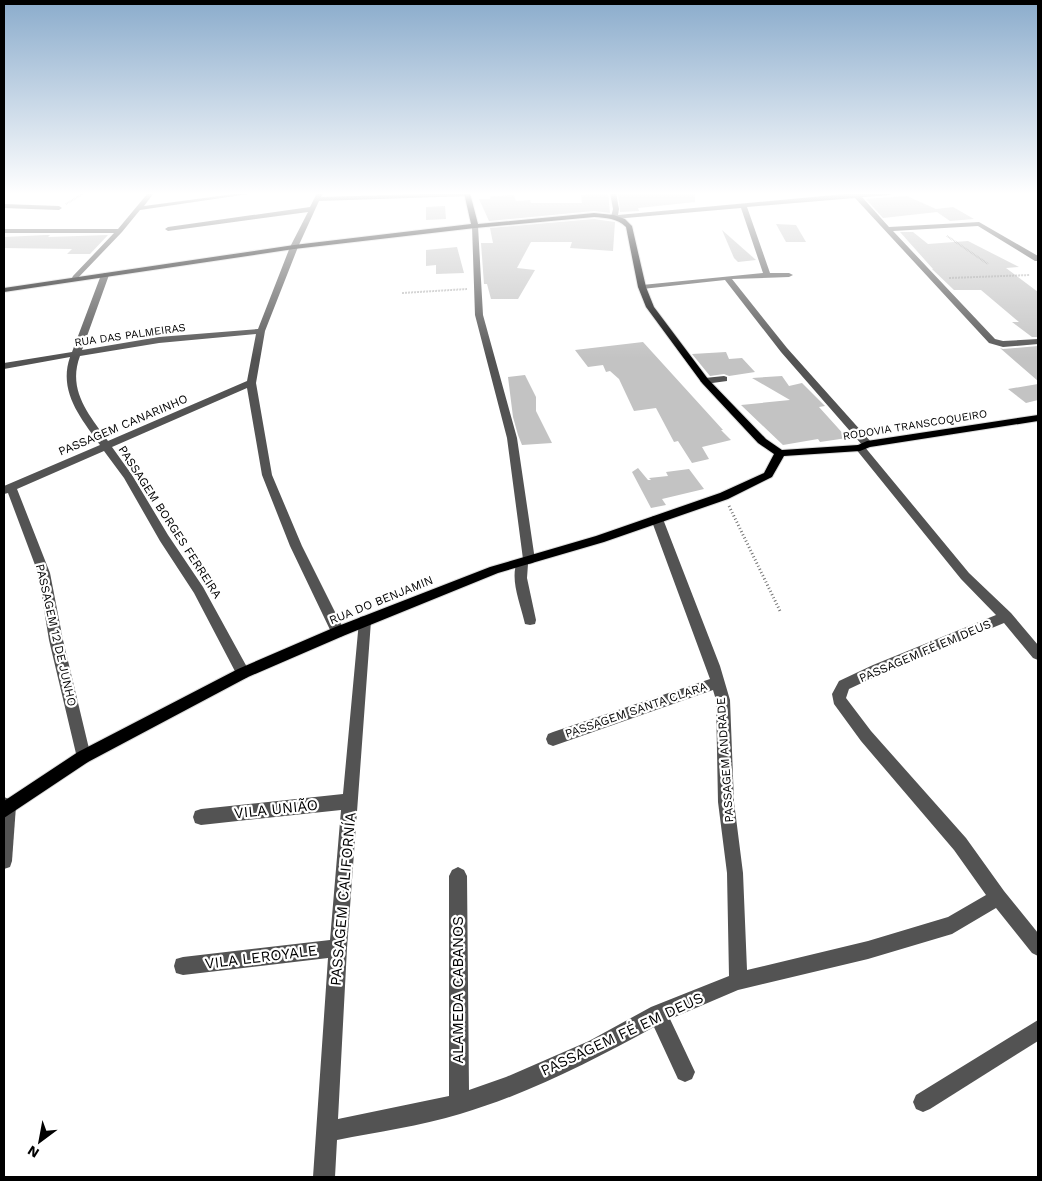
<svg xmlns="http://www.w3.org/2000/svg" width="1042" height="1181" viewBox="0 0 1042 1181" font-family="'Work Sans',sans-serif">
  <style>
    .building { fill: #c3c3c3 }
    .lines { fill: none; stroke-linecap: round; stroke-linejoin: round }
    .major-casing { stroke: #dbdbdb; stroke-width: 2 }
    .path-far1 { stroke: #757575; stroke-width: 2; stroke-dasharray: 0.5 1; stroke-linecap: butt }
    .path { stroke: #757575; stroke-width: 3; stroke-dasharray: 1 2.5; stroke-linecap: butt }
    .minor { fill: #535353; fill-rule: evenodd }
    .major { fill: #000; fill-rule: evenodd }
    .labels { text-anchor: middle; dominant-baseline: central; stroke-width: 4.5; stroke-linejoin: round; paint-order: stroke }
    .far-street-label { font-size: 11px; fill: #000; stroke: #fff }
    .street-label { font-size: 12px; fill: #000; stroke: #fff }
    .near-street-label { font-size: 15px; fill: #000; stroke: #fff }
  </style>
  <rect width="100%" height="100%" fill="#fff"/>
  <g class="building">
    <path d="M 585,192 L 608,192 L 610,213 L 594,211 L 489,221 L 479,199 L 490,199 L 491,196 L 514,195 L 516,201 L 530,200 L 531,203 L 582,203 L 581,195 L 585,195 Z"/>
    <path d="M 618,192 L 695,192 L 695,202 L 638,208 L 639,211 L 620,212 Z"/>
    <path d="M 907,196 L 936,209 L 953,207 L 974,219 L 950,221 L 937,212 L 883,218 L 866,199 Z"/>
    <path d="M 445,206 L 446,219 L 426,220 L 426,207 Z"/>
    <path d="M 594,219 L 615,222 L 613,251 L 570,248 L 572,242 L 531,242 L 517,268 L 535,270 L 518,299 L 491,299 L 487,284 L 484,284 L 481,243 L 493,243 L 490,228 Z"/>
    <path d="M 776,224 L 796,225 L 806,242 L 786,242 Z"/>
    <path d="M 722,230 L 756,260 L 738,262 L 734,258 Z"/>
    <path d="M 900,232 L 913,232 L 928,244 L 968,241 L 1019,267 L 1006,268 L 1038,292 L 1038,337 L 1032,337 L 1012,322 L 1019,322 L 981,290 L 954,290 L 932,269 L 933,269 Z"/>
    <path d="M 46,235 L 50,235 L 48,237 L 108,235 L 90,254 L 67,254 L 72,249 L 4,248 L 4,237 Z"/>
    <path d="M 457,247 L 464,273 L 436,274 L 436,265 L 426,266 L 426,250 Z"/>
    <path d="M 643,342 L 723,430 L 721,430 L 731,440 L 702,447 L 709,459 L 692,463 L 678,441 L 674,442 L 656,408 L 634,411 L 619,379 L 610,371 L 606,372 L 603,365 L 588,367 L 575,350 Z"/>
    <path d="M 1038,346 L 1038,381 L 1000,348 L 1003,349 Z"/>
    <path d="M 726,352 L 729,359 L 742,358 L 755,372 L 729,376 L 724,374 L 710,376 L 692,354 Z"/>
    <path d="M 525,375 L 536,397 L 536,411 L 552,443 L 522,445 L 518,435 L 513,417 L 508,377 Z"/>
    <path d="M 782,376 L 789,386 L 802,383 L 825,406 L 819,407 L 847,438 L 820,442 L 818,439 L 783,445 L 741,405 L 790,400 L 752,378 Z"/>
    <path d="M 1038,384 L 1038,400 L 1026,403 L 1008,389 Z"/>
    <path d="M 638,468 L 648,480 L 651,480 L 649,478 L 668,476 L 666,472 L 689,469 L 704,489 L 662,499 L 666,505 L 651,508 L 632,472 Z"/>
  </g>
  <g class="lines">
    <g class="major-casing">
      <path id="major" d="M 464,193 L 470,193 L 478,224 L 594,213 L 614,215 L 625,219 L 632,226 L 646,287 L 654,307 L 708,379 L 766,439 L 782,450 L 858,445 L 867,441 L 1038,415 L 1038,421 L 870,447 L 860,451 L 784,456 L 772,477 L 728,499 L 604,542 L 498,573 L 343,636 L 248,677 L 88,762 L 4,818 L 4,801 L 78,752 L 238,669 L 333,628 L 490,567 L 596,536 L 720,493 L 764,473 L 774,454 L 758,443 L 702,383 L 646,307 L 638,287 L 626,227 C 617,218 606,218 594,217 L 475,228 L 294,249 L 4,292 L 4,288 L 294,245 L 471,224 Z"/>
    </g>
    <g class="path-far1">
      <path d="M 66,204 L 84,193"/>
      <path d="M 947,236 L 988,264"/>
      <path d="M 949,278 L 1030,275"/>
      <path d="M 402,293 L 467,289"/>
    </g>
    <path class="path" d="M 729,506 L 781,613"/>
    <g class="minor">
      <path d="M 148,193 L 154,193 L 144,206 L 242,193 L 255,193 L 140,210 L 122,232 L 76,280 L 72,278 L 73,276 L 114,233 L 4,233 L 4,229 L 118,229 Z"/>
      <path d="M 317,193 L 323,193 L 321,197 L 457,193 L 471,194 L 468,196 L 319,201 L 298,247 L 265,331 L 256,383 L 272,475 L 302,546 L 345,632 L 343,636 L 338,637 L 333,636 L 290,546 L 262,475 L 247,388 L 112,447 L 132,475 L 168,535 L 203,587 L 248,669 L 250,673 L 248,677 L 243,679 L 238,677 L 194,593 L 160,541 L 124,478 L 104,451 L 17,489 L 50,573 L 63,640 L 91,757 L 88,762 L 83,764 L 78,762 L 49,640 L 38,573 L 8,493 L 4,494 L 4,486 L 100,445 C 81,418 58,392 70,357 L 4,369 L 4,363 L 72,352 L 101,275 L 105,273 L 109,275 L 82,350 L 159,337 L 258,329 L 290,247 L 308,212 L 168,231 L 165,229 L 168,227 L 310,207 ZM 256,334 L 247,381 L 108,441 C 89,415 67,390 80,356 L 159,343 Z"/>
      <path d="M 610,193 L 616,193 L 619,209 L 618,215 L 856,193 L 893,193 L 890,195 L 862,197 L 889,227 L 979,222 L 1038,256 L 1038,261 L 1035,261 L 978,226 L 893,231 L 995,339 L 1003,341 L 1038,339 L 1038,344 L 1003,347 L 989,343 L 855,198 L 747,207 L 770,273 L 789,273 L 793,275 L 789,277 L 732,279 L 787,348 L 871,442 L 871,446 L 864,446 L 969,573 L 1011,613 L 1038,645 L 1038,660 L 1033,658 L 1004,623 L 883,673 L 849,689 L 846,698 L 871,731 L 966,838 L 1004,891 L 1038,933 L 1038,956 L 1032,953 L 996,908 L 952,934 L 868,959 L 738,990 L 670,1019 L 695,1072 L 692,1079 L 685,1082 L 678,1079 L 654,1027 C 592,1061 528,1094 460,1114 C 420,1126 377,1132 337,1140 L 335,1177 L 313,1177 L 328,958 L 183,975 L 176,973 L 174,966 L 176,959 L 183,957 L 330,940 L 341,810 L 201,825 L 195,823 L 193,817 L 195,811 L 201,809 L 343,794 L 359,621 L 360,617 L 365,616 L 370,617 L 371,621 L 347,948 L 338,1119 L 449,1096 L 449,876 L 452,870 L 458,867 L 464,870 L 467,876 L 469,1090 L 506,1077 L 589,1041 L 651,1007 L 729,976 L 727,873 L 718,802 L 716,700 L 713,690 L 553,746 L 548,744 L 546,739 L 548,734 L 553,732 L 710,679 L 651,519 L 653,516 L 661,516 L 663,519 L 720,666 L 730,700 L 734,802 L 743,873 L 747,970 L 868,941 L 948,917 L 986,895 L 954,850 L 861,741 L 834,704 L 832,694 L 839,681 L 873,665 L 996,615 L 961,579 L 855,448 L 856,446 L 863,446 L 781,352 L 725,280 L 642,289 L 638,287 L 642,285 L 763,273 L 741,208 L 614,219 L 611,217 L 613,209 Z"/>
      <path d="M 4,204 L 59,206 L 62,208 L 59,210 L 4,208 Z"/>
      <path d="M 475,224 L 478,226 L 483,315 L 517,438 L 535,560 L 533,563 L 528,564 L 527,578 L 536,620 L 535,624 L 530,625 L 525,624 L 524,620 C 520,603 509,577 518,560 L 523,559 L 507,438 L 475,315 L 472,226 Z"/>
      <path d="M 724,376 L 727,377 L 727,381 L 705,384 L 700,381 L 705,378 Z"/>
      <path d="M 4,797 L 14,801 L 16,806 L 12,861 L 10,867 L 4,869 Z"/>
      <path d="M 1038,1020 L 1038,1041 L 930,1109 L 923,1112 L 916,1109 L 913,1102 L 916,1095 Z"/>
    </g>
    <use href="#major" class="major"/>
  </g>
  <linearGradient id="sky" x2="0" y2="1"><stop stop-color="#8baccc"/><stop offset="0.54" stop-color="#fff"/><stop offset="1" stop-color="#fff" stop-opacity="0"/></linearGradient>
  <rect width="1042" height="358" fill="url(#sky)"/>
  <g class="labels">
    <g class="far-street-label">
      <text transform="translate(130 335) rotate(-8)">RUA DAS PALMEIRAS</text>
      <text transform="translate(915 425) rotate(-9)">RODOVIA TRANSCOQUEIRO</text>
    </g>
    <g class="street-label">
      <text transform="translate(123 425) rotate(-23)">PASSAGEM CANARINHO</text>
      <text transform="translate(170 522) rotate(57)">PASSAGEM BORGES FERREIRA</text>
      <text transform="translate(381 600) rotate(-22)">RUA DO BENJAMIN</text>
      <text transform="translate(56 635) rotate(77)">PASSAGEM 12 DE JUNHO</text>
      <text transform="translate(925 651) rotate(-23)">PASSAGEM FÉ EM DEUS</text>
      <text transform="translate(636 710) rotate(-19)">PASSAGEM SANTA CLARA</text>
      <text transform="translate(725 760) rotate(-94)">PASSAGEM ANDRADE</text>
    </g>
    <g class="near-street-label">
      <text transform="translate(276 809) rotate(-6)">VILA UNIÃO</text>
      <text transform="translate(343 899) rotate(-85)">PASSAGEM CALIFORNÍA</text>
      <text transform="translate(261 957) rotate(-7)">VILA LEROYALE</text>
      <text transform="translate(458 990) rotate(-90)">ALAMEDA CABANOS</text>
      <text transform="translate(622 1034) rotate(-25)">PASSAGEM FÉ EM DEUS</text>
    </g>
  </g>
  <rect width="1042" height="1181" fill="none" stroke="#000000" stroke-width="10"/>
  <g transform="translate(40 1141) rotate(212)" stroke="#ffffff" stroke-width="4" paint-order="stroke">
  <path d="M0-4L9 19L0 12L-9 19Z" fill="#000000"/>
  <text y="-8" font-size="14" font-weight="bold" text-anchor="middle" fill="#000000">N</text>
  </g>
</svg>
